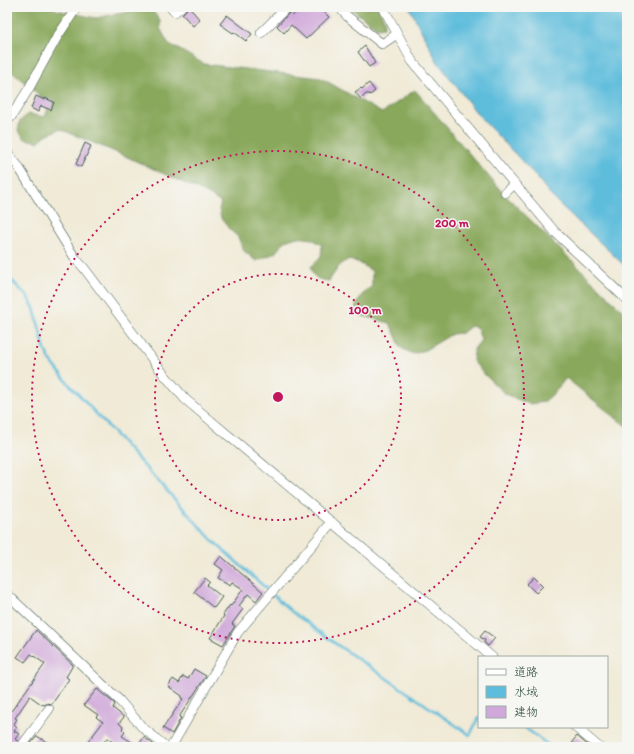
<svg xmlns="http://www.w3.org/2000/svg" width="634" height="754" viewBox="0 0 634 754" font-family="Itim,'Klee One',sans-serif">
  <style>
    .forest { fill: #89a85c; stroke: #547248 }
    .water { fill: #5ebddc; stroke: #3e7d88 }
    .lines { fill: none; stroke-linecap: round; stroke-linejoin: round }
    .stream { stroke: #5ebddc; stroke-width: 2.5 }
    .building { fill: #d0a9da }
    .minor-casing { stroke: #3e574c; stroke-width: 10 }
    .minor { stroke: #fff; stroke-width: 9 }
    .ring { fill: none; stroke: #c2185b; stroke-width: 2; stroke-dasharray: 2 4 }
    .centre { fill: #c2185b; stroke: #f6f6f2; stroke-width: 2 }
    .ring-label { font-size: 12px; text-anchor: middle; font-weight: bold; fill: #c2185b; stroke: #f6f6f2; stroke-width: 3; stroke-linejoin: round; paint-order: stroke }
  </style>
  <rect width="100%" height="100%" fill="#f6f6f2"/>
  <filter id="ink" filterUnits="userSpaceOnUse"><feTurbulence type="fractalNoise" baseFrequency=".025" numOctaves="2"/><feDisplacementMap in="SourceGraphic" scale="8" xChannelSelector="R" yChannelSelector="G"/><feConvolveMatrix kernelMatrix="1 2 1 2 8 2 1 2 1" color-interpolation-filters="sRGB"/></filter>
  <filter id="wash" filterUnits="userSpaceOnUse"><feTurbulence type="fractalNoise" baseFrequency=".012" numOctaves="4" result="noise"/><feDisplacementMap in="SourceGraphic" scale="16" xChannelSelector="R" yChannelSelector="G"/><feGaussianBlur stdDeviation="0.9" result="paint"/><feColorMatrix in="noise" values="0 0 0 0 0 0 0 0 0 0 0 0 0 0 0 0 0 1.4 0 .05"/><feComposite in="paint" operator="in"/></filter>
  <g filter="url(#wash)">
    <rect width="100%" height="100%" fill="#f0ead6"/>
    <g class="forest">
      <path d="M 7,7 L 53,7 L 57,10 L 96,18 L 127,12 L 152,10 L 160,21 L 160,28 L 168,43 L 204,64 L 321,78 L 382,113 L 415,90 L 502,192 L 627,315 L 627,427 L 566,378 L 555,392 L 544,402 L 529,404 L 505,394 L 485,375 L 473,361 L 474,349 L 481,340 L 477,328 L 471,326 L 462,333 L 452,334 L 425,350 L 413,354 L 401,348 L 390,323 L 359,315 L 355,307 L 361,296 L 372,286 L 372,271 L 358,262 L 347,260 L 339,266 L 329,281 C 318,279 313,279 311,267 L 321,256 L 322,245 L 312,239 L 297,237 L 285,241 L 275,253 L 256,261 L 243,250 L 238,237 L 229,229 L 221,218 L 219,209 L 221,203 L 208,194 L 125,156 L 60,129 L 46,135 L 38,142 L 25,139 L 18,131 L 20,121 L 28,114 L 45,117 L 49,105 L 37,93 L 7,68 Z"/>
      <path d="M 349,7 L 378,7 L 385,21 L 384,27 L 377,28 Z"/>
    </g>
    <path class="water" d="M 409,7 L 627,7 L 627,268 L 552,197 L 536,176 L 479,116 L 437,61 Z"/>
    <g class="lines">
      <g class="stream">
        <path d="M 7,276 L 27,296 L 34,308 L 45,350 L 50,360 L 68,383 L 213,541 L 269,591"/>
        <path d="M 273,595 L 291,611 L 333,642 L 470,735 L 479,717"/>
        <path d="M 524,727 L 551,747"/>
        <path d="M 626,747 L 627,746"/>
      </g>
    </g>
    <g id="blocks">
      <g class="building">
        <path d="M 189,7 L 200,20 L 193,26 L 182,14 Z"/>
        <path d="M 302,7 L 319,7 L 329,17 L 306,39 L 291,25 L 284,33 L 277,26 L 289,13 L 292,16 Z"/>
        <path d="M 227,15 L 252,34 L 246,41 L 234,32 L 233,33 L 220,24 Z"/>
        <path d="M 365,46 L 375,63 L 369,67 L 358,52 Z"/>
        <path d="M 369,83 L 375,91 L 370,95 L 369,94 L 366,94 L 361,99 L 355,92 L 361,88 L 362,89 Z"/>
        <path d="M 36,96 L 45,100 L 45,98 L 54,102 L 51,110 L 41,106 L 38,112 L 31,108 Z"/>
        <path d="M 85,143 L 91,146 L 81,167 L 76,164 Z"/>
        <path d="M 221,556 L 263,592 L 256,601 L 248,594 L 239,606 L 243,609 L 232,624 L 235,626 L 223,645 L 210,638 L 224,616 L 223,615 L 230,605 L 231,606 L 243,589 L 232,582 L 230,585 L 218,578 L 223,570 L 215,564 Z"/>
        <path d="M 534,577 L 543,586 L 536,593 L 527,584 Z"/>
        <path d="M 205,578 L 210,582 L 207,585 L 222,597 L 214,608 L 194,592 Z"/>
        <path d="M 36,630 L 73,665 L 66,677 L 69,679 L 52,704 L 47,703 L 45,705 L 41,704 L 30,696 L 15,718 L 17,719 L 14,724 L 17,727 L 14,731 L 19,734 L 15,739 L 18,741 L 15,746 L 7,740 L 7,717 L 45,664 L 31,654 L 25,662 L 17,657 Z"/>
        <path d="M 485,631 L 495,638 L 488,646 L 484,642 L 485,640 L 480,637 Z"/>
        <path d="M 194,669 L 206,676 L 179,717 L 181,718 L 172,734 L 163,728 L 183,699 L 181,698 L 182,696 L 168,686 L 173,679 L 179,683 L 183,676 L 188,679 Z"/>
        <path d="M 97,689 L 115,704 L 113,708 L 124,717 L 119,723 L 123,727 L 122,729 L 125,732 L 122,736 L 138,746 L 144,737 L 153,744 L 152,747 L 120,747 L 107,738 L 100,747 L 98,745 L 97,747 L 84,747 L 103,722 L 96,717 L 98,715 L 84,705 Z"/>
        <path d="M 37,736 L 54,747 L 28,747 Z"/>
        <path d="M 577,736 L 590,747 L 578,747 L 572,742 Z"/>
      </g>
    </g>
  </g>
  <g filter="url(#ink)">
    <use href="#blocks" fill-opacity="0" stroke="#3e574c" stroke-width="1"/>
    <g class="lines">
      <g class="minor-casing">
        <g id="minor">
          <path d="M 170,7 L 175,12 L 181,7"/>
          <path d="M 339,7 L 347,16 L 382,44 L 397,34"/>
          <path d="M 383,7 L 412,61 L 512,181 L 555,232 L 627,300"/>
          <path d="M 261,33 L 287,7"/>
          <path d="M 7,120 L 11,117 L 28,90 L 57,37 L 77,7"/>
          <path d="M 7,152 L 18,166 L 75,258 L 84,268 L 162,372 L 185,399 L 492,657"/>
          <path d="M 505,193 L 514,184"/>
          <path d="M 7,594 L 119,700 L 142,727 L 166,747"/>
          <path d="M 575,727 L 599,747"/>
          <path d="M 21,747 L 49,709"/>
          <path d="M 171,747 L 238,632 L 332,522"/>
        </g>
      </g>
      <use href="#minor" class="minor"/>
    </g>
  </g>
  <g class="ring">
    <circle cx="278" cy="397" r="123"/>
    <circle cx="278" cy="397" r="246"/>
  </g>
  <circle cx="278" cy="397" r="6" class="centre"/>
  <g class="ring-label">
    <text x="452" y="227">200 m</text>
    <text x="365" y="314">100 m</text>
  </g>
  <rect width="634" height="754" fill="none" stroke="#f6f6f2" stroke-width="24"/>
  <rect x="478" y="656" width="130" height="72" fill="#f6f6f2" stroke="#a0aca6"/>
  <rect x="486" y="669" width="20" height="6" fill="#ffffff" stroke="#a0aca6"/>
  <text x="514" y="676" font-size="12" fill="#1f3d34">道路</text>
  <rect x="486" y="686" width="20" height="12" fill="#5ebddc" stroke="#a0aca6"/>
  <text x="514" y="696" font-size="12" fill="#1f3d34">水域</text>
  <rect x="486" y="706" width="20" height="12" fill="#d0a9da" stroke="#a0aca6"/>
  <text x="514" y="716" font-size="12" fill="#1f3d34">建物</text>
</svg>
